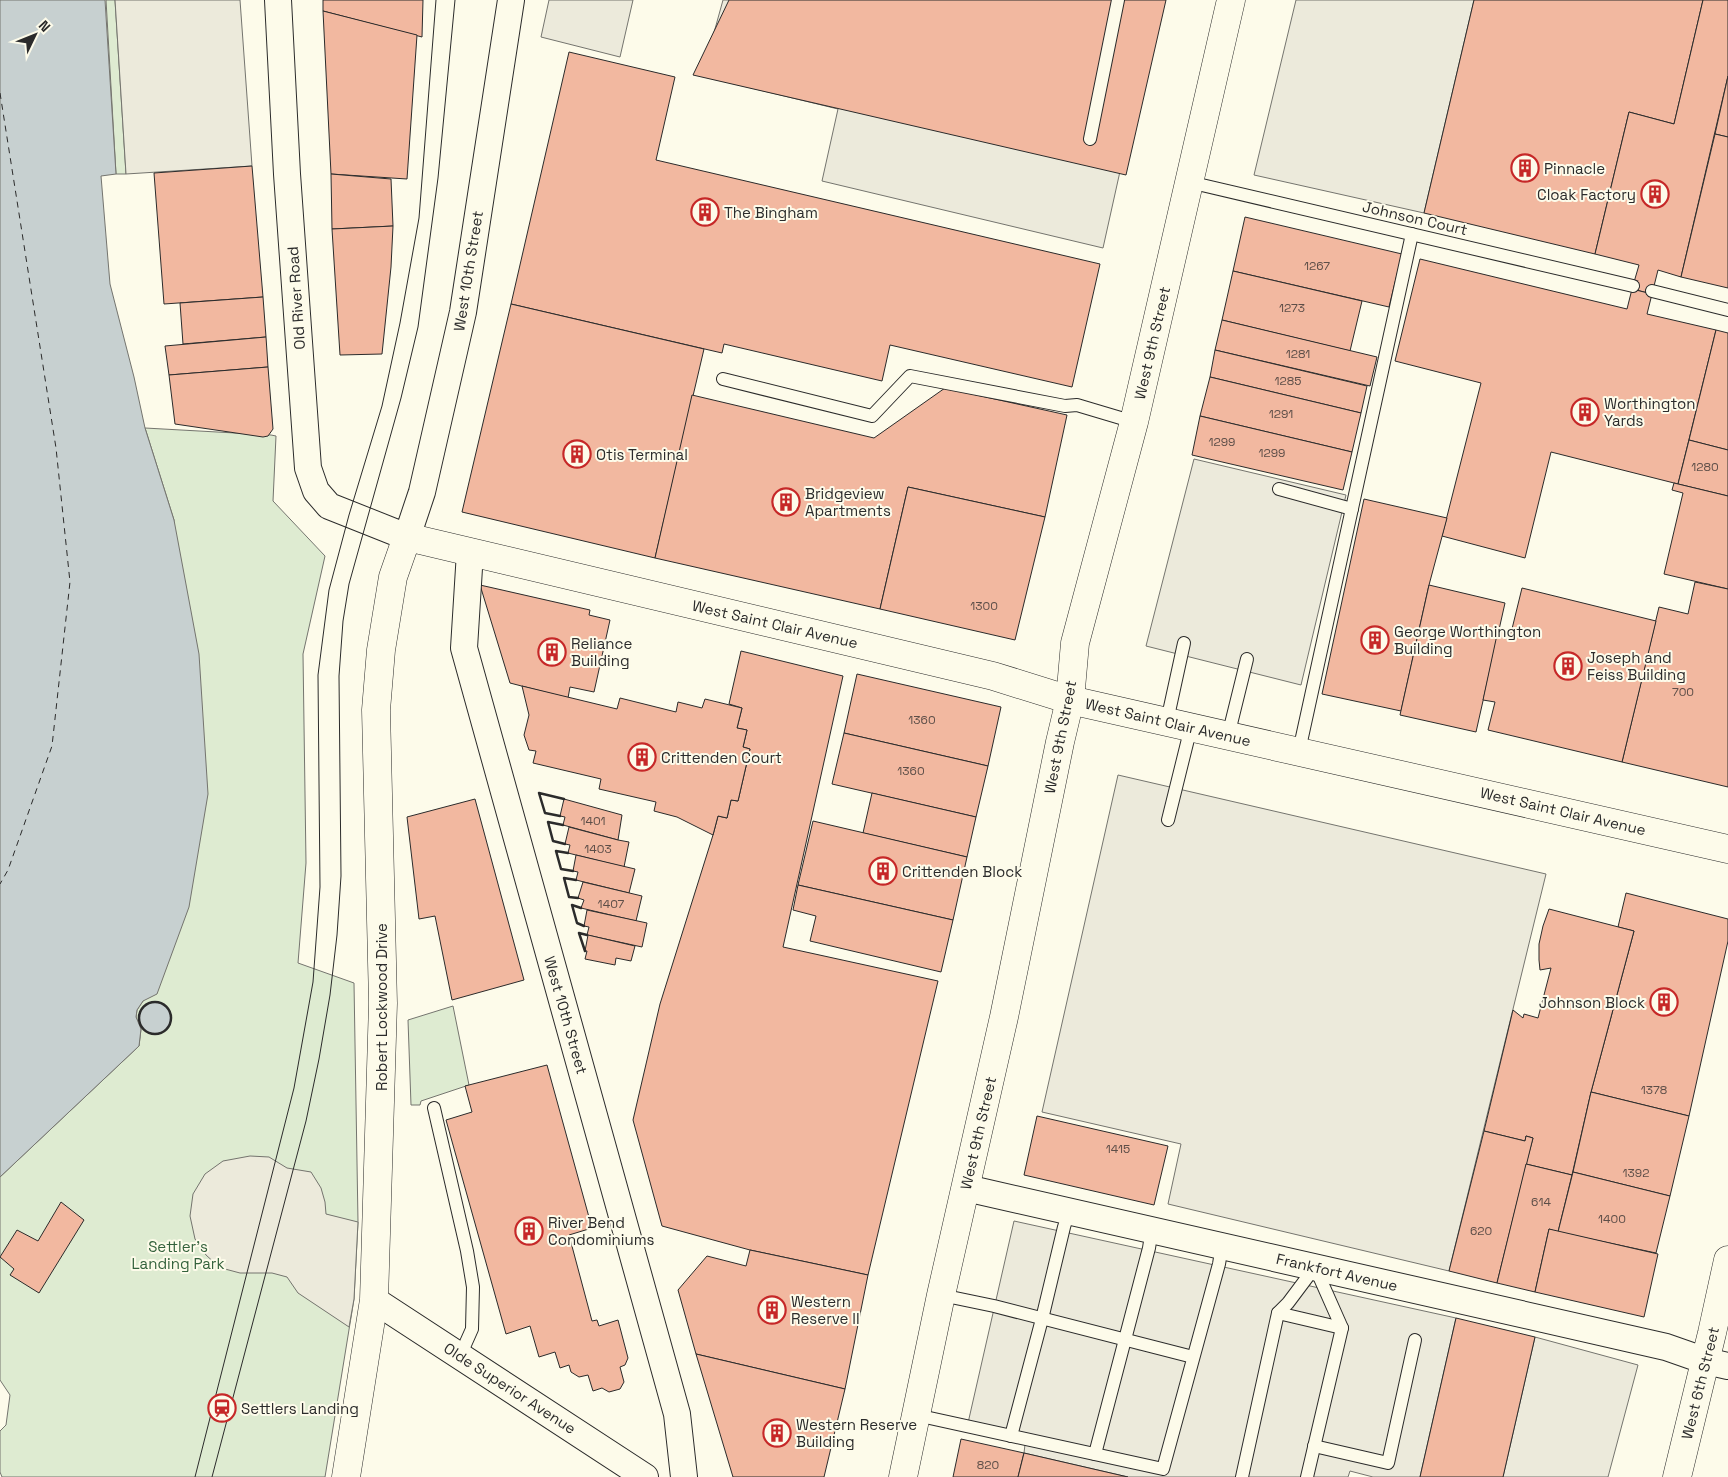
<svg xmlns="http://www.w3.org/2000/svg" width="1728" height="1477" viewBox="0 0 1728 1477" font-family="'Space Grotesk',sans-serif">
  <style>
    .green { fill: #deebd1; stroke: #74746e }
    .parking { fill: #eceadb; stroke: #74746e }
    .water { fill: #c7d0d0; stroke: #74746e }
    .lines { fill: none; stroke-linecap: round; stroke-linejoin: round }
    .ferry { stroke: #2b2b2b; stroke-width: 1; stroke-dasharray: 6 5; stroke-linecap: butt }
    .building { fill: #f2b8a0; stroke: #2b2b2b }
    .lane-casing { stroke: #2b2b2b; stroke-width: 14 }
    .street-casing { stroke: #2b2b2b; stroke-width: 28 }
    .secondary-casing { stroke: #2b2b2b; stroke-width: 29 }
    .lane { stroke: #fdfbea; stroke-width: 12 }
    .street { stroke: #fdfbea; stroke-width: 26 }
    .secondary { stroke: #fdfbea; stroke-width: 28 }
    .tram { stroke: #2b2b2b; stroke-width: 1 }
    .wall { stroke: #2b2b2b; stroke-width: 2.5 }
    .labels { text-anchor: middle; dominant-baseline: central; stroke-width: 4; stroke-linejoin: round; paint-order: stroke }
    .number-label { font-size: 12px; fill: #5d4e48 }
    .poi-label { font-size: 15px; fill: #2b2b2b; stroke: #fdfbea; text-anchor: start }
    .street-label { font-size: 15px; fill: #2b2b2b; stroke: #fdfbea }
    .park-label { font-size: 15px; fill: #34623c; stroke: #fdfbea }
  </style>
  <rect width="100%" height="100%" fill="#fdfbea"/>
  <g class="green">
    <path d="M 106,0 L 115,0 L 126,174 L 116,174 Z"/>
    <path d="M 145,428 L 271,435 L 276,436 L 273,501 L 325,556 L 303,654 L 306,863 L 298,963 L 354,983 L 358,1222 L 354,1299 L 325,1477 L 2,1477 L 0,1472 L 0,1431 L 6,1425 L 10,1395 L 0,1380 L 0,1177 L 139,1046 L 141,1029 L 136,1017 L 137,1010 L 143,1001 L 174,520 Z"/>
    <path d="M 453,1006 L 469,1085 L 421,1101 L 420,1105 L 411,1105 L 408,1020 Z"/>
  </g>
  <g class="parking">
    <path d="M 115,0 L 240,0 L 252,166 L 126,174 Z"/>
    <path d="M 549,0 L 633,0 L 620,57 L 541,37 Z"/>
    <path d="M 723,0 L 1158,0 L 1103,248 L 822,181 L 838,109 L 702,76 Z"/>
    <path d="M 1296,0 L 1474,0 L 1424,213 L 1254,175 Z"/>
    <path d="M 1194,459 L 1346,495 L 1301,685 L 1146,646 Z"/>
    <path d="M 1118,775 L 1546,874 L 1449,1271 L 1168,1204 L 1181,1144 L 1042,1112 Z"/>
    <path d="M 250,1156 L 269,1157 L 287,1168 L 311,1172 L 321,1188 L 325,1202 L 326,1214 L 358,1222 L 354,1299 L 349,1327 L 298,1293 L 287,1277 L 272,1273 L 240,1273 L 225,1269 L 217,1265 L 206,1255 L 195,1239 L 190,1216 L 193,1194 L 205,1174 L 223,1161 Z"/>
    <path d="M 1014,1221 L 1456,1318 L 1420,1477 L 1373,1477 L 1350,1471 L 1348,1477 L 1128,1477 L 1024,1453 L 1026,1436 L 968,1423 Z"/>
    <path d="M 1535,1337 L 1638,1365 L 1608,1477 L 1503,1477 Z"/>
  </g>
  <g class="water">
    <path d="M 0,0 L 105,0 L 116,174 L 101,176 L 110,284 L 134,377 L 145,428 L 174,520 L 199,654 L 208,794 L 189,907 L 157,994 L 143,1001 L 137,1010 L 136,1017 L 141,1029 L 139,1046 L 0,1177 Z"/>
    <circle cx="155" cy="1018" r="16"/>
  </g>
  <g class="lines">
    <path class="ferry" d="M 0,93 L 56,448 L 70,582 L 52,746 L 8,870 L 0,884"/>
  </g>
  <g class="building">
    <path d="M 323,0 L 423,0 L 422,37 L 323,11 Z"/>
    <path d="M 729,0 L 1166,0 L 1126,175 L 693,75 Z"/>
    <path d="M 1474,0 L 1703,0 L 1674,124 L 1629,112 L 1595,254 L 1424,213 Z"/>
    <path d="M 1703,0 L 1728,0 L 1728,76 L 1681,277 L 1658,270 L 1652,294 L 1632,289 L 1639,265 L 1595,254 L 1629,112 L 1674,124 Z"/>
    <path d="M 323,11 L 417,35 L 407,179 L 331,174 Z"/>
    <path d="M 569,52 L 675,77 L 656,160 L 1100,264 L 1072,387 L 890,345 L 882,381 L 724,344 L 722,353 L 511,304 Z"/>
    <path d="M 1728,76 L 1728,137 L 1715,134 Z"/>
    <path d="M 1715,134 L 1728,137 L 1728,288 L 1681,277 Z"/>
    <path d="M 252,166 L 263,297 L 164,304 L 154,173 Z"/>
    <path d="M 331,174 L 391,179 L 393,226 L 332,229 Z"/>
    <path d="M 1245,217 L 1402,254 L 1389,307 L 1233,271 Z"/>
    <path d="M 393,226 L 391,267 L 382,354 L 340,355 L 332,229 Z"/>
    <path d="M 1420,259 L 1627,309 L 1632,289 L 1652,294 L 1647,314 L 1716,330 L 1678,484 L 1551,452 L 1525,558 L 1442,536 L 1481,383 L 1395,361 Z"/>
    <path d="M 1233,271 L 1362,301 L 1350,351 L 1222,320 Z"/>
    <path d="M 263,297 L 266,337 L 183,344 L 180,303 Z"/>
    <path d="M 511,304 L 704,349 L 655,558 L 462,512 Z"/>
    <path d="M 1222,320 L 1377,357 L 1370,386 L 1215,350 Z"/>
    <path d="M 1716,330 L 1728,333 L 1728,450 L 1689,440 Z"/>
    <path d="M 266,337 L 268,367 L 169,375 L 165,346 Z"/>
    <path d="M 1215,350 L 1367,386 L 1361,413 L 1210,377 Z"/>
    <path d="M 268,367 L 273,429 L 268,436 L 263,437 L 175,424 L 169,375 Z"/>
    <path d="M 1210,377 L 1361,413 L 1352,452 L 1200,416 Z"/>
    <path d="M 945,388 L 1067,415 L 1045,517 L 908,487 L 880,609 L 655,558 L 692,395 L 874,438 Z"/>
    <path d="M 1200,416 L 1352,452 L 1343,490 L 1192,455 Z"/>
    <path d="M 1689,440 L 1728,450 L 1728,496 L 1678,484 Z"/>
    <path d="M 1674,483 L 1728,496 L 1728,589 L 1664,574 L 1683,493 L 1672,490 Z"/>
    <path d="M 908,487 L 1045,517 L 1015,640 L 880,609 Z"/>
    <path d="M 1364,499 L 1447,518 L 1429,585 L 1401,711 L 1322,694 Z"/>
    <path d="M 1695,582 L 1728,589 L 1728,787 L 1622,762 L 1659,607 L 1688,614 Z"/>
    <path d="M 480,585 L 590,610 L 589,615 L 610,620 L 594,692 L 570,687 L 568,698 L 510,683 Z"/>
    <path d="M 1429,585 L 1505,603 L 1476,732 L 1400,715 Z"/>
    <path d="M 1522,588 L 1656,621 L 1622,762 L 1488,730 L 1495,702 L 1483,700 L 1498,630 L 1511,633 Z"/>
    <path d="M 741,651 L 843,676 L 783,947 L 938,981 L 868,1275 L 750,1250 L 662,1226 L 633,1120 L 660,1004 L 713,835 L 718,816 L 727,818 L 731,800 L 738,801 L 750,749 L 743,747 L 747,730 L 737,728 L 742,708 L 729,704 Z"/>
    <path d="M 857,674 L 1001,707 L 988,766 L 844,733 Z"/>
    <path d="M 522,686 L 617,709 L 620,698 L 676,712 L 678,702 L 702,708 L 705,699 L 742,708 L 737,728 L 747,730 L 743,747 L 750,749 L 738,801 L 731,800 L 727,818 L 718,816 L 713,835 L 677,817 L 654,811 L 656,802 L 599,789 L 601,779 L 533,763 L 536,751 L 529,750 L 524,735 L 529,715 Z"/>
    <path d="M 844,733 L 988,766 L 976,817 L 832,784 Z"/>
    <path d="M 872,793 L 976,817 L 967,857 L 863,833 Z"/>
    <path d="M 475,799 L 524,980 L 452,1000 L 435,916 L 419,919 L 407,817 Z"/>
    <path d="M 564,799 L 622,815 L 618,840 L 563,825 L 565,817 L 560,816 Z"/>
    <path d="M 813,821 L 967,857 L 953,920 L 798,885 Z"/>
    <path d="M 569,827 L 618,840 L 629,842 L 624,867 L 568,853 L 570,845 L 565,844 Z"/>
    <path d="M 576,855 L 635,869 L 629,893 L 576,880 L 578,872 L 573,871 Z"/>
    <path d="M 583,882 L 642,896 L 636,921 L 581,908 L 584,900 L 578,898 Z"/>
    <path d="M 798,885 L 953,920 L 941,972 L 810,941 L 816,916 L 793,910 Z"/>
    <path d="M 1626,893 L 1728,919 L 1728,941 L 1689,1116 L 1591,1092 L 1634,931 L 1618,927 Z"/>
    <path d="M 1549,909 L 1634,931 L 1591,1092 L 1572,1175 L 1526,1164 L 1533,1138 L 1526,1136 L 1525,1141 L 1484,1131 L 1513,1010 L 1523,1018 L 1524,1014 L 1538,1018 L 1551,968 L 1540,970 L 1539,960 L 1539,944 L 1543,926 Z"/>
    <path d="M 587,910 L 647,923 L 642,947 L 587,935 L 589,927 L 584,926 Z"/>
    <path d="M 588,935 L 635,946 L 631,961 L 616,958 L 615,965 L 585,959 L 587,951 L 585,951 Z"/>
    <path d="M 547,1065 L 592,1228 L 569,1235 L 592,1321 L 597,1320 L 599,1326 L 618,1320 L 628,1358 L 625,1365 L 620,1367 L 624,1382 L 620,1389 L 609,1392 L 602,1388 L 593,1391 L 588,1375 L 579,1377 L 571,1372 L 569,1365 L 560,1368 L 555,1352 L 539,1357 L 530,1326 L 506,1334 L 446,1120 L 472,1112 L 465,1086 Z"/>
    <path d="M 1591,1092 L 1689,1116 L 1670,1196 L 1573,1172 Z"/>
    <path d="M 1037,1116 L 1168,1146 L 1154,1205 L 1024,1175 Z"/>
    <path d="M 1484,1131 L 1525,1141 L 1526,1136 L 1533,1138 L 1497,1283 L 1449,1271 Z"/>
    <path d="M 1526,1164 L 1572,1175 L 1558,1232 L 1549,1229 L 1535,1292 L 1497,1283 Z"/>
    <path d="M 1573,1172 L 1670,1196 L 1656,1253 L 1558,1232 Z"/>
    <path d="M 61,1202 L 84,1220 L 39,1293 L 10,1275 L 14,1269 L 0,1257 L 17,1230 L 38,1241 Z"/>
    <path d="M 1549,1229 L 1658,1254 L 1644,1317 L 1535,1292 Z"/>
    <path d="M 750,1250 L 868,1275 L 845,1389 L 696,1354 L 678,1290 L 707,1256 L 746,1266 Z"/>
    <path d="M 1456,1318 L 1535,1337 L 1503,1477 L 1420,1477 Z"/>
    <path d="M 696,1354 L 845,1389 L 824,1477 L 733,1477 Z"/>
    <path d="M 961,1439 L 1024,1453 L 1018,1477 L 953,1477 Z"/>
    <path d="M 1024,1453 L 1128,1477 L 1018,1477 Z"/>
  </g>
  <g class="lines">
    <g class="lane-casing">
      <g id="lane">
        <path d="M 1090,139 L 1118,0"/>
        <path d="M 1189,182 L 1633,286"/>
        <path d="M 1652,291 L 1728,310"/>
        <path d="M 723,379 L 872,416 L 910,376 L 1065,406 L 1077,405 L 1134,422"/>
        <path d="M 1279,489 L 1352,509"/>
        <path d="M 1167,721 L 1184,643"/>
        <path d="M 1228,736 L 1247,659"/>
        <path d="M 1299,751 L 1412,234"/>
        <path d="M 1168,820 L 1191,727"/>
        <path d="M 434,1108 L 467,1251 L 473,1287 L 472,1329 L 460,1356"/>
        <path d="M 941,1295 L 994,1306 L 1193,1357"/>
        <path d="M 1278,1313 L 1342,1328"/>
        <path d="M 916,1415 L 1163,1469 L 1219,1264 L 1222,1246"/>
        <path d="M 1011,1436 L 1042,1319 L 1064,1227 L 1069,1211"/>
        <path d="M 1314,1446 L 1388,1463 L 1415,1340"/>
        <path d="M 1095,1454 L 1149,1248 L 1152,1229"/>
        <path d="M 1242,1477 L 1278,1313 L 1288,1303 L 1315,1267 L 1342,1328 L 1307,1477"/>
      </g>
    </g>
    <g class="street-casing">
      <g id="street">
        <path d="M 278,0 L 287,174 L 308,468 L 316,491 L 329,506 L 407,537 L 422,492 L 463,312 L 511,0"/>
        <path d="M 470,552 L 464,648 L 677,1414 L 684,1477"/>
        <path d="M 966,1188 L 1666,1347 L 1706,1361 L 1728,1366"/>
        <path d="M 374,1300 L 645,1477"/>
      </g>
    </g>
    <g class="secondary-casing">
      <g id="secondary">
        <path d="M 346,1477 L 374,1300 L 383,1003 L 376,710 L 381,650 L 391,589 L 393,577 L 407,537 L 993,676 L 1070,700 L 1728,849"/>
        <path d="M 903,1477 L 941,1295 L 1004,1017 L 1060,742 L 1070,700 L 1075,643 L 1134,422 L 1231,0"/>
        <path d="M 1677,1477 L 1712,1333 L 1728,1260"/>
      </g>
    </g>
    <use href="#lane" class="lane"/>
    <use href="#street" class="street"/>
    <use href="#secondary" class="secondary"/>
    <g class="tram">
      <path d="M 195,1477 L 294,1088 L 313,982 L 320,887 L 318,675 L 329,590 L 349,515 L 382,406 L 400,323 L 419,218 L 436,0"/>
      <path d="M 212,1477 L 306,1121 L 319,1059 L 330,995 L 337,935 L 341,876 L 339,676 L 343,621 L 349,584 L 401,398 L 418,327 L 438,178 L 455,0"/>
    </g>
    <g class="wall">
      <path d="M 560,816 L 545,813 L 539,793 L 564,799"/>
      <path d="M 563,825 L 548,822 L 553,841 L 565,844"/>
      <path d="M 568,853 L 556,851 L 561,869 L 573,871"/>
      <path d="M 576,880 L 564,878 L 569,897 L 578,898"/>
      <path d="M 581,908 L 572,905 L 577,923 L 584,926"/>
      <path d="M 585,951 L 579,933 L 587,935"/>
      <circle cx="155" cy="1018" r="16"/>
    </g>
  </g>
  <defs>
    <g id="building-ring" transform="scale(1.4375)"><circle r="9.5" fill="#fdfbea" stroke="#c62828" stroke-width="1.5"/><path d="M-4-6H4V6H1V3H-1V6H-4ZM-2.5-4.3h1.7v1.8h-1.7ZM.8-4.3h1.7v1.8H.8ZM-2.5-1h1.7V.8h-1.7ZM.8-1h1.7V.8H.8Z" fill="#c62828"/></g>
    <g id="station-ring" transform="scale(1.4375)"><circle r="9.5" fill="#fdfbea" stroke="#c62828" stroke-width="1.5"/><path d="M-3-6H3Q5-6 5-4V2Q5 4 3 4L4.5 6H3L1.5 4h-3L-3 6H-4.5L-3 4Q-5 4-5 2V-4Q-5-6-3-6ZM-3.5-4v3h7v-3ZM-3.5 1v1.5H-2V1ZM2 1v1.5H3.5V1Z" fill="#c62828"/></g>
  </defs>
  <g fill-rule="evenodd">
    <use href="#building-ring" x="1525" y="168"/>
    <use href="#building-ring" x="1655" y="194"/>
    <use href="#building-ring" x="705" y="212"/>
    <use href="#building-ring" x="1585" y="412"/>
    <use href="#building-ring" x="577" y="454"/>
    <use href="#building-ring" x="786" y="502"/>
    <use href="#building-ring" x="1375" y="640"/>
    <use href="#building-ring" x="552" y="652"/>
    <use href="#building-ring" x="1568" y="666"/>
    <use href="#building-ring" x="642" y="757"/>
    <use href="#building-ring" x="883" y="871"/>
    <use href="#building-ring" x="1664" y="1002"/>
    <use href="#building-ring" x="529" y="1231"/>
    <use href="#building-ring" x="772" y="1310"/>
    <use href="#station-ring" x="222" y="1408"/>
    <use href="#building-ring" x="777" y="1433"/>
  </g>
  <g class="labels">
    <g class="number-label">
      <text x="1317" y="266">1267</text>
      <text x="1292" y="308">1273</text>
      <text x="1298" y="354">1281</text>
      <text x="1288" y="381">1285</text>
      <text x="1281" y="414">1291</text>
      <text x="1222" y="442">1299</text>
      <text x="1272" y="453">1299</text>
      <text x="1705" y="467">1280</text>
      <text x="984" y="606">1300</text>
      <text x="1683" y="692">700</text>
      <text x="922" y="720">1360</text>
      <text x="911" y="771">1360</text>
      <text x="593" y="821">1401</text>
      <text x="598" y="849">1403</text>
      <text x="611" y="904">1407</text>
      <text x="1654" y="1090">1378</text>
      <text x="1118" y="1149">1415</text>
      <text x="1636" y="1173">1392</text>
      <text x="1541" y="1202">614</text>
      <text x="1612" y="1219">1400</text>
      <text x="1481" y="1231">620</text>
      <text x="988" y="1465">820</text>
    </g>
    <g class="poi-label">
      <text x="1544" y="168">Pinnacle</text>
      <text x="1636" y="194" text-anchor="end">Cloak Factory</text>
      <text x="724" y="212">The Bingham</text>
      <text x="1604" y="403">Worthington<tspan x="1604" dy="17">Yards</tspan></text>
      <text x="596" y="454">Otis Terminal</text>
      <text x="805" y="493">Bridgeview<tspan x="805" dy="17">Apartments</tspan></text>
      <text x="1394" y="631">George Worthington<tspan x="1394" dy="17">Building</tspan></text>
      <text x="571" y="643">Reliance<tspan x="571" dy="17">Building</tspan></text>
      <text x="1587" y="657">Joseph and<tspan x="1587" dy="17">Feiss Building</tspan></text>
      <text x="661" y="757">Crittenden Court</text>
      <text x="902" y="871">Crittenden Block</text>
      <text x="1645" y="1002" text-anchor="end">Johnson Block</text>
      <text x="548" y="1222">River Bend<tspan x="548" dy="17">Condominiums</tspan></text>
      <text x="791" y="1301">Western<tspan x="791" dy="17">Reserve II</tspan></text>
      <text x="241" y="1408">Settlers Landing</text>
      <text x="796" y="1424">Western Reserve<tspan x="796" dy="17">Building</tspan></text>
    </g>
    <g class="street-label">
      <text transform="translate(1415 218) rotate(13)">Johnson Court</text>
      <text transform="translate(468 271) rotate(-81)">West 10th Street</text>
      <text transform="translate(296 298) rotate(-94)">Old River Road</text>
      <text transform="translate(1152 343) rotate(-77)">West 9th Street</text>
      <text transform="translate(775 624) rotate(13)">West Saint Clair Avenue</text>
      <text transform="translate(1168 722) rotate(13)">West Saint Clair Avenue</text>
      <text transform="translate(1060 737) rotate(-79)">West 9th Street</text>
      <text transform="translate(1563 811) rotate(13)">West Saint Clair Avenue</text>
      <text transform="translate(381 1007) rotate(-90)">Robert Lockwood Drive</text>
      <text transform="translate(566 1015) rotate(74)">West 10th Street</text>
      <text transform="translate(978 1133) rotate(-77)">West 9th Street</text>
      <text transform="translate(1337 1272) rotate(13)">Frankfort Avenue</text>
      <text transform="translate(1700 1383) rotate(-76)">West 6th Street</text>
      <text transform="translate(510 1388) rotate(33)">Olde Superior Avenue</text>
    </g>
    <g class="park-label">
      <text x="178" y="1246">Settler's<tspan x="178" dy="17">Landing Park</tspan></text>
    </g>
  </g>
  <g transform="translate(35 35) rotate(47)" stroke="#fdfbea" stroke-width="4" paint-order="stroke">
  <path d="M0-4L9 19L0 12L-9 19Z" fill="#2b2b2b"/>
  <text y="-8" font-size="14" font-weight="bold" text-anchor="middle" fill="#2b2b2b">N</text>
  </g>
</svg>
